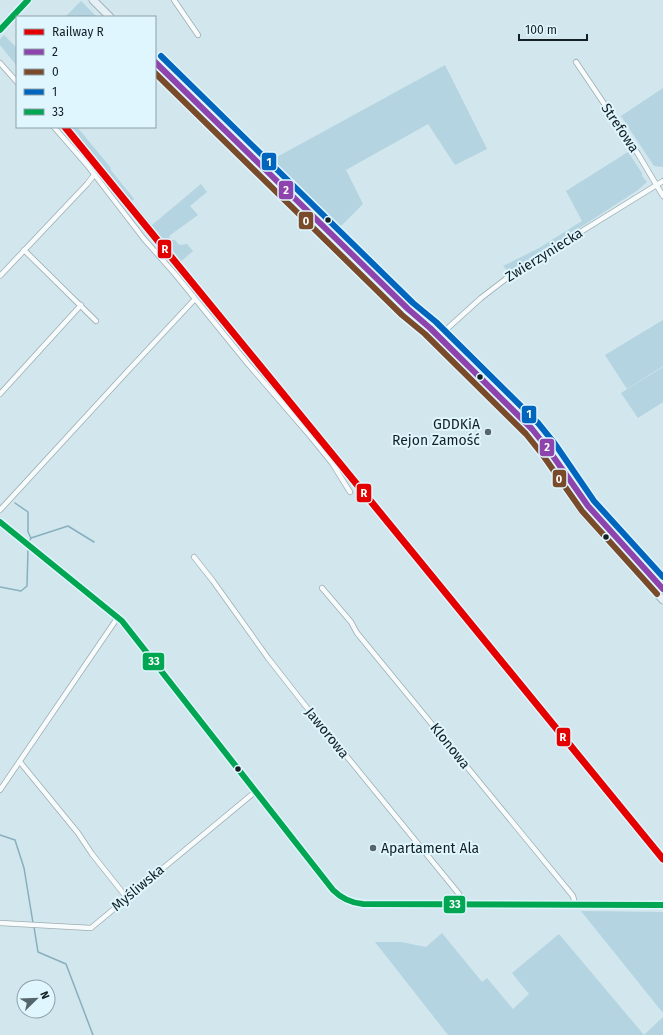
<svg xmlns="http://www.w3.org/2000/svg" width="663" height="1035" viewBox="0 0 663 1035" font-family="'Fira Sans',sans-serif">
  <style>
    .green { fill: #b3d4e0 }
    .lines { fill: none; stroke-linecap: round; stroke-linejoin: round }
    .stream { stroke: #87afbd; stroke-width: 1.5 }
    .street-casing { stroke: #9dadb2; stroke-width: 6 }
    .secondary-casing { stroke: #9dadb2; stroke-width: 8 }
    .primary-casing { stroke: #9fb4bc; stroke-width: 9 }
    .street { stroke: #f8fbfc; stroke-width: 4.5 }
    .secondary { stroke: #f8fbfc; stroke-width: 6 }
    .primary { stroke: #e6eff3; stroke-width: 7 }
    .bus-1-casing { stroke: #e0f6fe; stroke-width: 9 }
    .bus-2-casing { stroke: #e0f6fe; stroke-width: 9 }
    .bus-3-casing { stroke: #e0f6fe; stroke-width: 9 }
    .bus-4-casing { stroke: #e0f6fe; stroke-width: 9 }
    .bus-1 { stroke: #8e44ad; stroke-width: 6 }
    .bus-2 { stroke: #7a4b2a; stroke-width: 6 }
    .bus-3 { stroke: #0065bd; stroke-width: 6 }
    .bus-4 { stroke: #00a651; stroke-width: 6 }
    .rail-1-casing { stroke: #e0f6fe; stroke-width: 10 }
    .rail-1 { stroke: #e50000; stroke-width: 7 }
    .bus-dot { fill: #122024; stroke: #e0f6fe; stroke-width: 1.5 }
    .poi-dot { fill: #55656a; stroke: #e0f6fe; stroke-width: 1.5 }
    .labels { text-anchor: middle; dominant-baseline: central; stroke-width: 4; stroke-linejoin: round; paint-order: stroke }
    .street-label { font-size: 14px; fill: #122024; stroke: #e0f6fe }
    .poi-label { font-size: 14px; fill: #122024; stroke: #e0f6fe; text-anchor: end }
    .line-badge { stroke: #e0f6fe; stroke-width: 1.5 }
    .badge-label { font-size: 11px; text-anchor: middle; font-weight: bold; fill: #fff }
  </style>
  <rect width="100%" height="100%" fill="#d2e6ed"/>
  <g class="green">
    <path d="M 81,1 L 97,17 L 65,17 Z"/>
    <path d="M 4,35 L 17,48 L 17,66 L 0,45 L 0,39 Z"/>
    <path d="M 445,65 L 487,149 L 455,165 L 428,124 L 346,170 L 363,204 L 337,230 L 266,163 Z"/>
    <path d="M 663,88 L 663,167 L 654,166 L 621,116 Z"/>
    <path d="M 67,127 L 77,127 L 111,168 L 110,169 L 134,199 L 132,201 L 152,225 L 201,184 L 207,192 L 190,206 L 198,215 L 169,236 L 171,240 L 175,240 L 179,245 L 187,244 L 193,251 L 179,263 Z"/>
    <path d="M 628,152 L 642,173 L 642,176 L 647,182 L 638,190 L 510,273 L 503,266 L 539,248 L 582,221 L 566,191 Z"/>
    <path d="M 663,320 L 663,366 L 627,389 L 605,355 Z"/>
    <path d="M 663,367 L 663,402 L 638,418 L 621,393 Z"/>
    <path d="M 525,412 L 546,435 L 568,470 L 566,471 L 544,438 L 524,416 L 523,414 Z"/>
    <path d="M 581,911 L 663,912 L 663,1013 Z"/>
    <path d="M 442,933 L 482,982 L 487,978 L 513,1009 L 529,994 L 512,973 L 559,934 L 644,1035 L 663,1017 L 663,1035 L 448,1035 L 375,942 L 401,942 L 426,947 Z"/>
  </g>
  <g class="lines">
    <g class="stream">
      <path d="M 15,503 L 28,512 L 28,532 L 31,538 L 30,540"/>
      <path d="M 31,538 L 68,526 L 94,542"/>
      <path d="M 0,587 L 21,591 L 27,586 L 28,549"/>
      <path d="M 0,835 L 15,840 L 24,868 L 33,923"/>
      <path d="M 34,927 L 38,952 L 66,964 L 93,1035"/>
    </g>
    <g class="street-casing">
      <g id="street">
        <path d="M 174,0 L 198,35"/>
        <path d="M 576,62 L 638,154 L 663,196"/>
        <path d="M 0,63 L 17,82"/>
        <path d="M 54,127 L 87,165 L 144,239 L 175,274 L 248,364 L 311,437 L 332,463 L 350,492"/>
        <path d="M 24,250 L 96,321"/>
        <path d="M 0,276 L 87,184 L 94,175"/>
        <path d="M 438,337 L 481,298 L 511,275 L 663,181"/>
        <path d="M 0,394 L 81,305"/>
        <path d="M 0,510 L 125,374 L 194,300"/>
        <path d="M 194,557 L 213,581 L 268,658 L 304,704 L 459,894 L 462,904"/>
        <path d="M 322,588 L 351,622 L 357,633 L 573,896 L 575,904"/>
        <path d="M 20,762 L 78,833 L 92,854 L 127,898"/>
        <path d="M 0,790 L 118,617"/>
        <path d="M 0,923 L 91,928 L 256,791"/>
      </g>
    </g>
    <g class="secondary-casing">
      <g id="secondary">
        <path d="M 0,30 L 28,0"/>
        <path d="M 0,522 L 122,621 L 333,890 C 341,899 351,903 363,904 L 663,905"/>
      </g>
    </g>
    <g class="primary-casing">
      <g id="primary">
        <path d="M 93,0 L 110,17"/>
        <path d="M 155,62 L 408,309 L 430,328 L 532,429 L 548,449 L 588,506 L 663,589"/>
        <path d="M 411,314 L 424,331 L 526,433 L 542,453 L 582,511 L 663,600"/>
      </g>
    </g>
    <use href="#street" class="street"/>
    <use href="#secondary" class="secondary"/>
    <use href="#primary" class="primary"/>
    <g class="bus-1-casing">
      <path id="bus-1" d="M 155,62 L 408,309 L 430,328 L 532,429 L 548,449 L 588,506 L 663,589"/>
    </g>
    <g class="bus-2-casing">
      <path id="bus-2" d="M 155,73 L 402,315 L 425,334 L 526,434 L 542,454 L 582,511 L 657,594"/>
    </g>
    <g class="bus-3-casing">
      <path id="bus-3" d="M 161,56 L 413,303 L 436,322 L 538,423 L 555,444 L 594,501 L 663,577"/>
    </g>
    <g class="bus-4-casing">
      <g id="bus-4">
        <path d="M 0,30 L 28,0"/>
        <path d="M 0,522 L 122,621 L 333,890 C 342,899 351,903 363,904 L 663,905"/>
      </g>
    </g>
    <use href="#bus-1" class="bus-1"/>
    <use href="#bus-2" class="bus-2"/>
    <use href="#bus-3" class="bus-3"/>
    <use href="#bus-4" class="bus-4"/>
    <g class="rail-1-casing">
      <path id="rail-1" d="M 65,127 L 663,859"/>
    </g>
    <use href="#rail-1" class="rail-1"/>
  </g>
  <g class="bus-dot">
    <circle cx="328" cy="220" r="3.5"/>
    <circle cx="480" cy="377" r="3.5"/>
    <circle cx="606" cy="537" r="3.5"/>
    <circle cx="238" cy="769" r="3.5"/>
  </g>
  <g class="poi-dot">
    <circle cx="488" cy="432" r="4"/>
    <circle cx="373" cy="848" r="4"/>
  </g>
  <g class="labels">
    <g class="street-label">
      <text transform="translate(620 128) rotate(56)">Strefowa</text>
      <text transform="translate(544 255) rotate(-32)">Zwierzyniecka</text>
      <text transform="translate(327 733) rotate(51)">Jaworowa</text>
      <text transform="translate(450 746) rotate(51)">Klonowa</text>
      <text transform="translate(138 888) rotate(-40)">Myśliwska</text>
    </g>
    <g class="poi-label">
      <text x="480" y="424">GDDKiA<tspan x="480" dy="16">Rejon Zamość</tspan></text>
      <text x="381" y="848" text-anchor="start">Apartament Ala</text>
    </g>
  </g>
  <g class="line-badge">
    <rect x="261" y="152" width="16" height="19" rx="4" fill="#0065bd"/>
    <rect x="278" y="180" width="16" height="20" rx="4" fill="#8e44ad"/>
    <rect x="298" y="211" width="16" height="19" rx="4" fill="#7a4b2a"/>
    <rect x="157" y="239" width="15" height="20" rx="4" fill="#e50000"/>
    <rect x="521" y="405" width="16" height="19" rx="4" fill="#0065bd"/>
    <rect x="539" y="438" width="16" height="19" rx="4" fill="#8e44ad"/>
    <rect x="552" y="469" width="15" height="19" rx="4" fill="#7a4b2a"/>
    <rect x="356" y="483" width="16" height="20" rx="4" fill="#e50000"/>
    <rect x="142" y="652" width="23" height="19" rx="4" fill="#00a651"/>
    <rect x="556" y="727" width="15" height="20" rx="4" fill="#e50000"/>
    <rect x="443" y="895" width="23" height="19" rx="4" fill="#00a651"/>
  </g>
  <g class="badge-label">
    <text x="269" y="166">1</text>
    <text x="286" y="194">2</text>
    <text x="306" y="225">0</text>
    <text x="165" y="253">R</text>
    <text x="529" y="418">1</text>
    <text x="547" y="451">2</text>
    <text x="559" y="483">0</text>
    <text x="364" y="497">R</text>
    <text x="154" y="665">33</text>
    <text x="563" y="741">R</text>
    <text x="455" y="908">33</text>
  </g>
  <rect x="16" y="16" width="140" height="112" fill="#e0f6fe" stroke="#8ea0a7"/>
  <rect x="24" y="29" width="20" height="6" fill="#e50000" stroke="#8ea0a7"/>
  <text x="52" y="36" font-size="12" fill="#122024">Railway R</text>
  <rect x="24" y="49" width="20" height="6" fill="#8e44ad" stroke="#8ea0a7"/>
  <text x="52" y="56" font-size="12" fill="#122024">2</text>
  <rect x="24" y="69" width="20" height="6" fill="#7a4b2a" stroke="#8ea0a7"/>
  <text x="52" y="76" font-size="12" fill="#122024">0</text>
  <rect x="24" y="89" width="20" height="6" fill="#0065bd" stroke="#8ea0a7"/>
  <text x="52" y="96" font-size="12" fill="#122024">1</text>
  <rect x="24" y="109" width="20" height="6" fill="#00a651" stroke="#8ea0a7"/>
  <text x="52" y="116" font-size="12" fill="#122024">33</text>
  <g transform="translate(36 999) rotate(67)"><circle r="19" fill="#e0f6fe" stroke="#8ea0a7"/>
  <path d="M0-3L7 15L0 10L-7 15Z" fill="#55656a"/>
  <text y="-6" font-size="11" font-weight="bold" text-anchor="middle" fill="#122024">N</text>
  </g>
  <path d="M519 34v6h68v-6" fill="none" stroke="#122024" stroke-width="2"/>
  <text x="525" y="34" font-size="12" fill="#122024" stroke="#e0f6fe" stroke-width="3" paint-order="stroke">100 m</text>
</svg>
